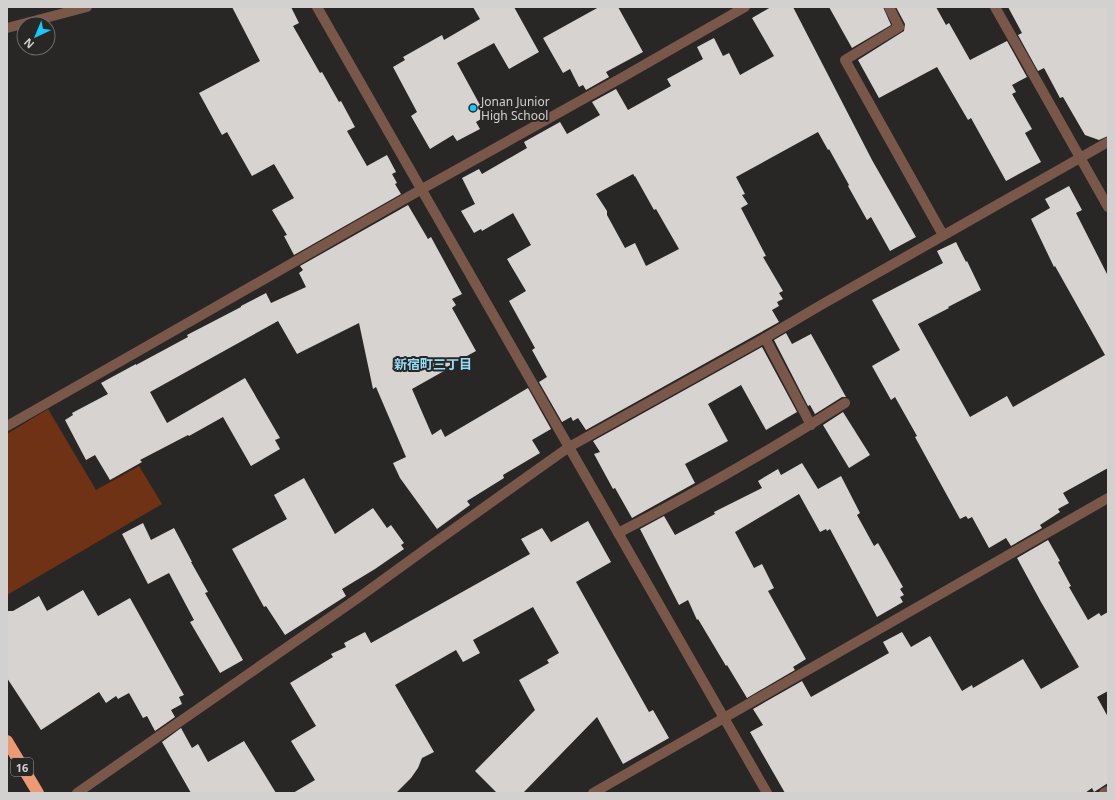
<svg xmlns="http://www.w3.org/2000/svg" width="1115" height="800" viewBox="0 0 1115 800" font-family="'Noto Sans','Noto Sans JP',sans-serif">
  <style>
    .green { fill: #6f3214 }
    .building { fill: #d6d3d1; fill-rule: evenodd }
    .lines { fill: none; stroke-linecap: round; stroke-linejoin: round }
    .minor { stroke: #7a5849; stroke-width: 10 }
    .highway { stroke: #ec9974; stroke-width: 12 }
    .poi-dot { fill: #16cafb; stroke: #292726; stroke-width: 1.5 }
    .labels { text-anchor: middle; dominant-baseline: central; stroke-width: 4; stroke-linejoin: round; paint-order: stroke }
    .shield { fill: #292726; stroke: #9f9e9d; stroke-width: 1 }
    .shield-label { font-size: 11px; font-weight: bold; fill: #d2d1d0 }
    .poi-label { font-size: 12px; fill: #d2d1d0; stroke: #292726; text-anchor: start }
    .neighbourhood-label { font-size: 13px; font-weight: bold; fill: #96ddf8; stroke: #292726 }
  </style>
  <rect width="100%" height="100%" fill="#292726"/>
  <path class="green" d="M 48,409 L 96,490 L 139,466 L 162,504 L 7,595 L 7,434 Z"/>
  <g class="building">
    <path d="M 232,7 L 291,7 L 299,23 L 293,26 L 320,73 L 322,72 L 339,102 L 341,101 L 355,127 L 347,131 L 367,166 L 387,155 L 396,172 L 392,174 L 397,183 L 395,184 L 401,194 L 294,255 L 284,236 L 287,235 L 272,210 L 294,198 L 274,164 L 252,176 L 227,132 L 222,135 L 199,93 L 260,61 Z"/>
    <path d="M 473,7 L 514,7 L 539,52 L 509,69 L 494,43 L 457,63 L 486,116 L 476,122 L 480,129 L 457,141 L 453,135 L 430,149 L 411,116 L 417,112 L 393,67 L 405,60 L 403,57 L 442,35 L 444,40 L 480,19 Z"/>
    <path d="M 599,7 L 618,7 L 643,52 L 606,72 L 609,77 L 586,90 L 583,85 L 579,87 L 570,69 L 563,73 L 543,38 Z"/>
    <path d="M 771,7 L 793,7 L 872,160 L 916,237 L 890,251 L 871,217 L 867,220 L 848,186 L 849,185 L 829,149 L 828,150 L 818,132 L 736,177 L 745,194 L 742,195 L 748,204 L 741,208 L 766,256 L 763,257 L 783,291 L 779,293 L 783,299 L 777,302 L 779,306 L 772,310 L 779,322 L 586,430 L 578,418 L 573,421 L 571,417 L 562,422 L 539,382 L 547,377 L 532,350 L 535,348 L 509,301 L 526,291 L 507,259 L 531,245 L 513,213 L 482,231 L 481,229 L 474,233 L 461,211 L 475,204 L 462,178 L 479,169 L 482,174 L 527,148 L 524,142 L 560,122 L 567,134 L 600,115 L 592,102 L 616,89 L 628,110 L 671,86 L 667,79 L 703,59 L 697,47 L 714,38 L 723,56 L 729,53 L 740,75 L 774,56 L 752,18 ZM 633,174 L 635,177 L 635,176 L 654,210 L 656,209 L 679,249 L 646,266 L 635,243 L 625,248 L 607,215 L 607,211 L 596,194 Z"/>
    <path d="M 829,7 L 883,7 L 891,25 L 852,48 Z"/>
    <path d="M 896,7 L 936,7 L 946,25 L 949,23 L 970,60 L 1007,41 L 1027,77 L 1012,85 L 1016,92 L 1012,94 L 1032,129 L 1025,133 L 1041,162 L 1006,181 L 971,118 L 968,120 L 937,67 L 879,98 L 858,60 L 904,31 L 905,24 Z"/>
    <path d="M 1008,7 L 1108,7 L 1108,136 L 1099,140 L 1085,135 L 1063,97 L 1060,98 L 1044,68 L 1038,71 L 1018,35 L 1022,33 Z"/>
    <path d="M 1069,186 L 1082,210 L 1076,213 L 1108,276 L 1108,468 L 1063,493 L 1069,503 L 1058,509 L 1060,512 L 1040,525 L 1042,528 L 1011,546 L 1006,538 L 989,548 L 972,517 L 968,519 L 966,516 L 960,519 L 915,437 L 917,436 L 895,397 L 891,400 L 872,366 L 900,350 L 872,300 L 943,263 L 937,251 L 956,242 L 966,262 L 967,261 L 981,290 L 948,307 L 949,308 L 918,324 L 970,417 L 1007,396 L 1013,407 L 1105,355 L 1055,266 L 1054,267 L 1031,219 L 1050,208 L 1045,199 Z"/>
    <path d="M 408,205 L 428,239 L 431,237 L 462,294 L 452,299 L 456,305 L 452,308 L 476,351 L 443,369 L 444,371 L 412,389 L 432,435 L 441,429 L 445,437 L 528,388 L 551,429 L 532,440 L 540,453 L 503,475 L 504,478 L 467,501 L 470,505 L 437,529 L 400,478 L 393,463 L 406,457 L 376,387 L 373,389 L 359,323 L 297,354 L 278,321 L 150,392 L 167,423 L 245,378 L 280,438 L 275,440 L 280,449 L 251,466 L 223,417 L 189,436 L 188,435 L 140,460 L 142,462 L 110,480 L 95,455 L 86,460 L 65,420 L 73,415 L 72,413 L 108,394 L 101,383 L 136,364 L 136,365 L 188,337 L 187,335 L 241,307 L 241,306 L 266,293 L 271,303 L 306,287 L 299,273 L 303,270 L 300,266 Z"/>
    <path d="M 786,333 L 792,344 L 811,334 L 846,397 L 842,397 L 815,414 L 810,405 L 808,406 L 774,340 Z"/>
    <path d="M 762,347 L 797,412 L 766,430 L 741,385 L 708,404 L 728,441 L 685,464 L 695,483 L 632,518 L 615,488 L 613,489 L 594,454 L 600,452 L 593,441 Z"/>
    <path d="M 843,412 L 870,455 L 849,468 L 823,425 Z"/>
    <path d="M 802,463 L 818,489 L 841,476 L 860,513 L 857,515 L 874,546 L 878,543 L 903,587 L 900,589 L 904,595 L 900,597 L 903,602 L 877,617 L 830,529 L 827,531 L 826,529 L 820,532 L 799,494 L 735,532 L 754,568 L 762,564 L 774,588 L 768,591 L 806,659 L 793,667 L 795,670 L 747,698 L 727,665 L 726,666 L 698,619 L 697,620 L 688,600 L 679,605 L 640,529 L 664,516 L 675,535 L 715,514 L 714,512 L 762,488 L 758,481 L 778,469 L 781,475 Z"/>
    <path d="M 304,478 L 335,534 L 373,508 L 387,528 L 391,525 L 404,543 L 401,545 L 404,549 L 375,569 L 342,589 L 346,596 L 285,635 L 266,606 L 264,607 L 232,549 L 287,519 L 274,495 Z"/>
    <path d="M 588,521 L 611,562 L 576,582 L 649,712 L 653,710 L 669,738 L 623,764 L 597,717 L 523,793 L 497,793 L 475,771 L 535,710 L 519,680 L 549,663 L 547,660 L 559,653 L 533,607 L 473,640 L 480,653 L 463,662 L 456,650 L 395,685 L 434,752 L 422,758 L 418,768 L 411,778 L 396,793 L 293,793 L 315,780 L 291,741 L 316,726 L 290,683 L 333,657 L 331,654 L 346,647 L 344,643 L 365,632 L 371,643 L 530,554 L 521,539 L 542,528 L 551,542 Z"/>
    <path d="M 143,523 L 151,540 L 174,528 L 192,562 L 191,562 L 208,592 L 205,593 L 243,660 L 220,673 L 190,622 L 194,620 L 169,573 L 148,584 L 122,534 Z"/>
    <path d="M 1048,540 L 1060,561 L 1058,562 L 1071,586 L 1069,587 L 1088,620 L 1099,613 L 1101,616 L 1108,612 L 1108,691 L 1097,697 L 1108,717 L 1108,783 L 1094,792 L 1092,788 L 1085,793 L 785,793 L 750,732 L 763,725 L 753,709 L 802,681 L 811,697 L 889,653 L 883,642 L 902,632 L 911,647 L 930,636 L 962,691 L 972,685 L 973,688 L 1023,659 L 1041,689 L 1079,667 L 1041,602 L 1017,558 Z"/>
    <path d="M 83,590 L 98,616 L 130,598 L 184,695 L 179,697 L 182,704 L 171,710 L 175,717 L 155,731 L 147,716 L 143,718 L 129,693 L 118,699 L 116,696 L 106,703 L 99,692 L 41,730 L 7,678 L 7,611 L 13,611 L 39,596 L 47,611 Z"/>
    <path d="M 181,728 L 192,748 L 198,744 L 208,762 L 244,741 L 276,793 L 191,793 L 162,742 Z"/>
  </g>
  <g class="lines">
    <g class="minor">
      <path d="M 317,7 L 767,793"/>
      <path d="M 889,7 L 899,27 L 845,60 L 943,235"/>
      <path d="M 995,7 L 1108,207"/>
      <path d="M 7,28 L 87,7"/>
      <path d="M 765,338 L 811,425"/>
      <path d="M 7,426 L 142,349 L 422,189 L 623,77 L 745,7"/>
      <path d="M 618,533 C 696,493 772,449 845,403"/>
      <path d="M 77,793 L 358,598 L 427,548 L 569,447 L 765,338 L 821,305 L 1108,142"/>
      <path d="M 593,793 L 1108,498"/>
      <path d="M 1104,793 L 1108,791"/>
    </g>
    <path class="highway" d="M 7,741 L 38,793"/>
  </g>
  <circle class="poi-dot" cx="473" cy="108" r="4"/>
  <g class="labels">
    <rect class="shield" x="11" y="758" width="22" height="18" rx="3"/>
    <g class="shield-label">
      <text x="22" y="767">16</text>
    </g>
    <g class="poi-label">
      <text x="481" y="101">Jonan Junior<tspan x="481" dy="14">High School</tspan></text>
    </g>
    <g class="neighbourhood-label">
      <text x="433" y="364">新宿町三丁目</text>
    </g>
  </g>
  <rect width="1115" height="800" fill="none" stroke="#d2d1d0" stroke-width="16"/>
  <g transform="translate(36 36) rotate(224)"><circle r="19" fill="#292726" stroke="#6d6b6a"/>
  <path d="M0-3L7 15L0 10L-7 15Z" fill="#16cafb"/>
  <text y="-6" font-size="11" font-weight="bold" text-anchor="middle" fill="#d2d1d0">N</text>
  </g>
</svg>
